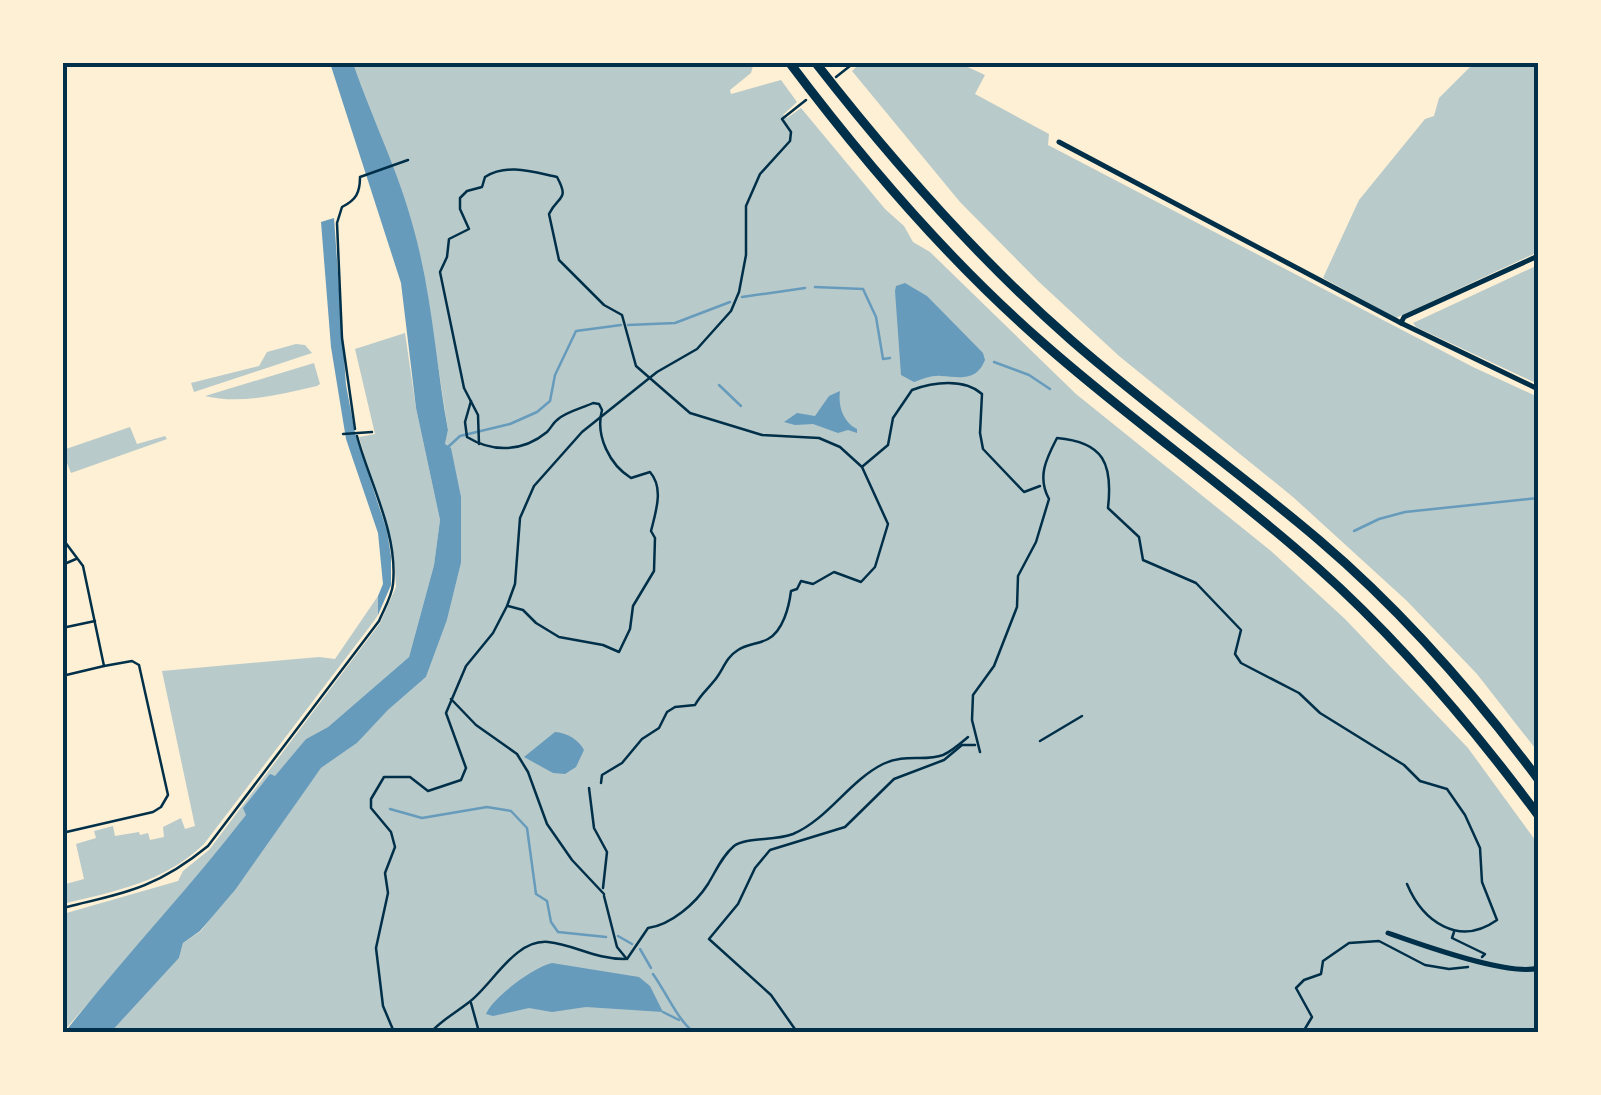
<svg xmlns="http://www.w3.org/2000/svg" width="1601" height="1095" viewBox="0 0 1601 1095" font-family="Figtree,sans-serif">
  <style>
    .green { fill: #b9caca }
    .water { fill: #669bbc }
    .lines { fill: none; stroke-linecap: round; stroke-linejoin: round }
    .stream { stroke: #669bbc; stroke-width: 2.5 }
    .path { stroke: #003049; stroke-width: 2.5 }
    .service { stroke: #003049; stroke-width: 2.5 }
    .minor { stroke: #003049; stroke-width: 5 }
    .motorway { stroke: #003049; stroke-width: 9 }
    .neatline { fill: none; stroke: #003049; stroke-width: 4 }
  </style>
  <rect width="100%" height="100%" fill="#fdf0d5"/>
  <g class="green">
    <path d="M 754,62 L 751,73 L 730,90 L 731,94 L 781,80 L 797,102 L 783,115 L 787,118 L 801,108 L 885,209 L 904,226 L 913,242 L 930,252 L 1076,394 L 1271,551 L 1345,619 L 1468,748 L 1538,844 L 1538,1032 L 111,1032 L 179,958 L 183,943 L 201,931 L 321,768 L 357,743 L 388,710 L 426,677 L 447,620 L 461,563 L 445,444 L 448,430 L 426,287 L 353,63 Z"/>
    <path d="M 861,62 L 959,63 L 985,75 L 975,94 L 1049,134 L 1048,145 L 1473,367 L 1538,397 L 1538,752 L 1477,674 L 1407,601 L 1293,497 L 1119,356 L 1038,281 L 960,202 L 852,71 Z"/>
    <path d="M 1474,63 L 1538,63 L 1538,252 L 1396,318 L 1323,278 L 1359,200 L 1425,119 L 1434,116 L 1439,98 Z"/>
    <path d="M 1538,265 L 1538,384 L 1416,327 L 1413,323 Z"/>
    <path d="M 405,333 L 416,408 L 440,520 L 434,565 L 409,657 L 328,727 L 306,739 L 201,874 L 63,1032 L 63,914 L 178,881 L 183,871 L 209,850 L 380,623 L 396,587 L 394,556 L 359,437 L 375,434 L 355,349 Z"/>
    <path d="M 296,344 L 305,345 L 312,353 L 194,392 L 191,383 L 259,366 L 267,352 Z"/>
    <path d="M 314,363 L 320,384 L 317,386 C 281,394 241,405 205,396 Z"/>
    <path d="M 130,427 L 137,444 L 165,436 L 167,439 L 71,473 L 67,463 L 63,464 L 63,450 Z"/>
    <path d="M 378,596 L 378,615 L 374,621 L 204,844 C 163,883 115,891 63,904 L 62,885 L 84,879 L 76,844 L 96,838 L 94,831 L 113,826 L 115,836 L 139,832 L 140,835 L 148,833 L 150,840 L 164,837 L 163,827 L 181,818 L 185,829 L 195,826 L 162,671 L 319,657 L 335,659 Z"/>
  </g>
  <g class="water">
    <path d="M 330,63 L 353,63 C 372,119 399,172 414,230 C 432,295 436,364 448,430 L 445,444 L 451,448 L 461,497 L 461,563 L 447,620 L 426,677 L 388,710 L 357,743 L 321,768 L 235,890 L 200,931 L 183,943 L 179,958 L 111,1032 L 65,1032 C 123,958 188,890 246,815 L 243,808 L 270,774 L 275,776 L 306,739 L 328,727 L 409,657 L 434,565 L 440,520 L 416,408 L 401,283 Z"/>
    <path d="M 334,218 L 346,385 L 355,433 L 387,531 L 391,556 L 391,585 L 378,615 L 378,596 L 383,584 L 378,533 L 346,439 L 331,347 L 321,222 Z"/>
    <path d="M 905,283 L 927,296 L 983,353 L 985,360 C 976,382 960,377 941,376 C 932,375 923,379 914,382 L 901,375 L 895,291 L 896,286 Z"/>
    <path d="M 840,391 C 838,406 843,422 857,429 L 857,433 L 848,430 L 838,433 L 813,424 L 795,425 L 784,422 L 797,413 L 815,416 L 829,396 Z"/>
    <path d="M 555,732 C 567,733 578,739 584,750 L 576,767 L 565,774 L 553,773 L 524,757 Z"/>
    <path d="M 552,963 L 639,977 L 650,986 L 663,1012 L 586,1007 L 552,1012 L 529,1008 L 493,1016 L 486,1014 C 493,997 534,967 552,963 Z"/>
  </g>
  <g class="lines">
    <g class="stream">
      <path d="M 815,287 L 863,289 L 876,317 L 883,359 L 890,358"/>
      <path d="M 742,297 L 805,288"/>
      <path d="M 628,325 L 675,323 L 730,302"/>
      <path d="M 994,362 L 1029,375 L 1050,389"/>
      <path d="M 719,385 L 741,406"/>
      <path d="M 448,447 L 460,436 L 510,424 L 537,412 L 550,401 L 555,375 L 576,331 L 621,325"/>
      <path d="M 1354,531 L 1379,519 L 1405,512 L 1538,498"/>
      <path d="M 390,809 L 422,818 L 487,807 L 511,811 L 527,828 L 536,894 L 547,901 L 551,922 L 558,932 L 606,937"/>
      <path d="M 618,936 L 632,944"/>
      <path d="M 640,949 L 651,968"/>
      <path d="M 653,974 C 667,994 676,1017 693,1032"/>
      <path d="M 663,1012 L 679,1020"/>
    </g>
    <g class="path">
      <path d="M 836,77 L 855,62"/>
      <path d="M 471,401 L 465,422 L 467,437 C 493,453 523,452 547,432 C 551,428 553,423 557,420 C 565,412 583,408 593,403 L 599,404 L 602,410 C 595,436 610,465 631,478 L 650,472 C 664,488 656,511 651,531 L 655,538 L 654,571 L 633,606 L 630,629 L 619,652 L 603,645 L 559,637 L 536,623 L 523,610 L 508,606"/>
      <path d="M 355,429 L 342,338 L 337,223 L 342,207 C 356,200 360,193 360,177 L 408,160"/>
      <path d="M 479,444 L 478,415 L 464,388 L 440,272 L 447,257 L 449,239 L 469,229 L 460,209 L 460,198 L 467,191 L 482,187 L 485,177 C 507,163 533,172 557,177 C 570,201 558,195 549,214 L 559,260 L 604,305 L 622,315 L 636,366 L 690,413 L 762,435 L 819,438 L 840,447 L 862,467 L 888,524 L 875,567 L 861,582 L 834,572 L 813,584 L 801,581 L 797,589 L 791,591 C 789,607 783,631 768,639 C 759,644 747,644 738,650 C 725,658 723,671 714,681 C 707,690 701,694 695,705 L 675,707 L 667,712 L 659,728 L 642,739 L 622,763 L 602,775 L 601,783"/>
      <path d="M 863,466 L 888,445 L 893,418 L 912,390 C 933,382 964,378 982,394 L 980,433 L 983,449 L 1024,492 L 1040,486"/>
      <path d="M 451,699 L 476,725 L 517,754 L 528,772 L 547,824 L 572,860 L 604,894"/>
      <path d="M 1040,741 L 1082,716"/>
      <path d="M 980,752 L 972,720 L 973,695 L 994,666 L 1017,607 L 1018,576 L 1036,542 L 1049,499 C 1037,477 1046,459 1057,438 C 1104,442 1113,464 1108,508 L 1139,537 L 1143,560 L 1196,583 L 1241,630 L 1235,654 L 1241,663 L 1299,693 L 1320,713 L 1404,765 L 1420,781 L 1447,789 L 1465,815 L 1480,848 L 1482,882 L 1497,920 C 1459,947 1423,922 1407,884"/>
      <path d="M 589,788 L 594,828 L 607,852 L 603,888"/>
      <path d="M 604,896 L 617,947 L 626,958"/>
      <path d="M 62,908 C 125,893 157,888 208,846 L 379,621 C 384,609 392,596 393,584 C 398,533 370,484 357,436"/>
      <path d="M 1454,932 L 1452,938 L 1485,954 L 1482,957"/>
      <path d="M 627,959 L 648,928 C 671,925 696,903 708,884 C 716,871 722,856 734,846 C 746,837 775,841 793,834 C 828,819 849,781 883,764 C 905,753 925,762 943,755 C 952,751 961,743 968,737"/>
      <path d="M 471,1003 L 479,1032"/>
      <path d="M 394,1032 L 383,1006 L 376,948 L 388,893 L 385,873 L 395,847 L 391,832 L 371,808 L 371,799 L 384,777 L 410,777 L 428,791 L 461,780 L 466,768 L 446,713 L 466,666 L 493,633 L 507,606 L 515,584 L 520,518 L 534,486 L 582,432 L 657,372 L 697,349 L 731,311 L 739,292 L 746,255 L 746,206 L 760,174 L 790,141 L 791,132 L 782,119 L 806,100"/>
      <path d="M 431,1032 C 442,1020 455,1013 468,1003 C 492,986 514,939 548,942 C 576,945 594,959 625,959"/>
      <path d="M 797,1032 L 771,995 L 709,939 L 738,904 L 755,868 L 770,850 L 845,827 L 894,779 L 944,760 L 962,745 L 975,745"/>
      <path d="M 1303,1032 L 1312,1017 L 1296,988 L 1304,980 L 1321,974 L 1323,961 L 1349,943 L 1379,941 L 1425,965 L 1449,969 L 1468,967"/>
    </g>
    <g class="service">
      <path d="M 343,434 L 372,432"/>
      <path d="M 62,538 L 83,566 L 104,666 L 132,661 L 139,665 L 168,795 L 161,807 L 153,812 L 62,833"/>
      <path d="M 62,565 L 76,559"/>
      <path d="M 62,628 L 95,621"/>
      <path d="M 62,676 L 104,666"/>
    </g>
    <g class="minor">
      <path d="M 1059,142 L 1401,323 L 1538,389"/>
      <path d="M 1401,323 L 1404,317 L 1538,256"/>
      <path d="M 1388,933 C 1419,944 1510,977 1538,968"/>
    </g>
    <g class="motorway">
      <path d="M 789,62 C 865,163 947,259 1042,342 C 1131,421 1229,488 1317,567 C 1400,641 1472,726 1538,815"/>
      <path d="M 815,62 C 893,162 976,257 1071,340 C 1151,410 1238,471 1319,540 C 1401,610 1474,693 1538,779"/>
    </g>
  </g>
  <rect width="1601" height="1095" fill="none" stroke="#fdf0d5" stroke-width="130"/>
  <rect x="65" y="65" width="1471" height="965" class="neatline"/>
</svg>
